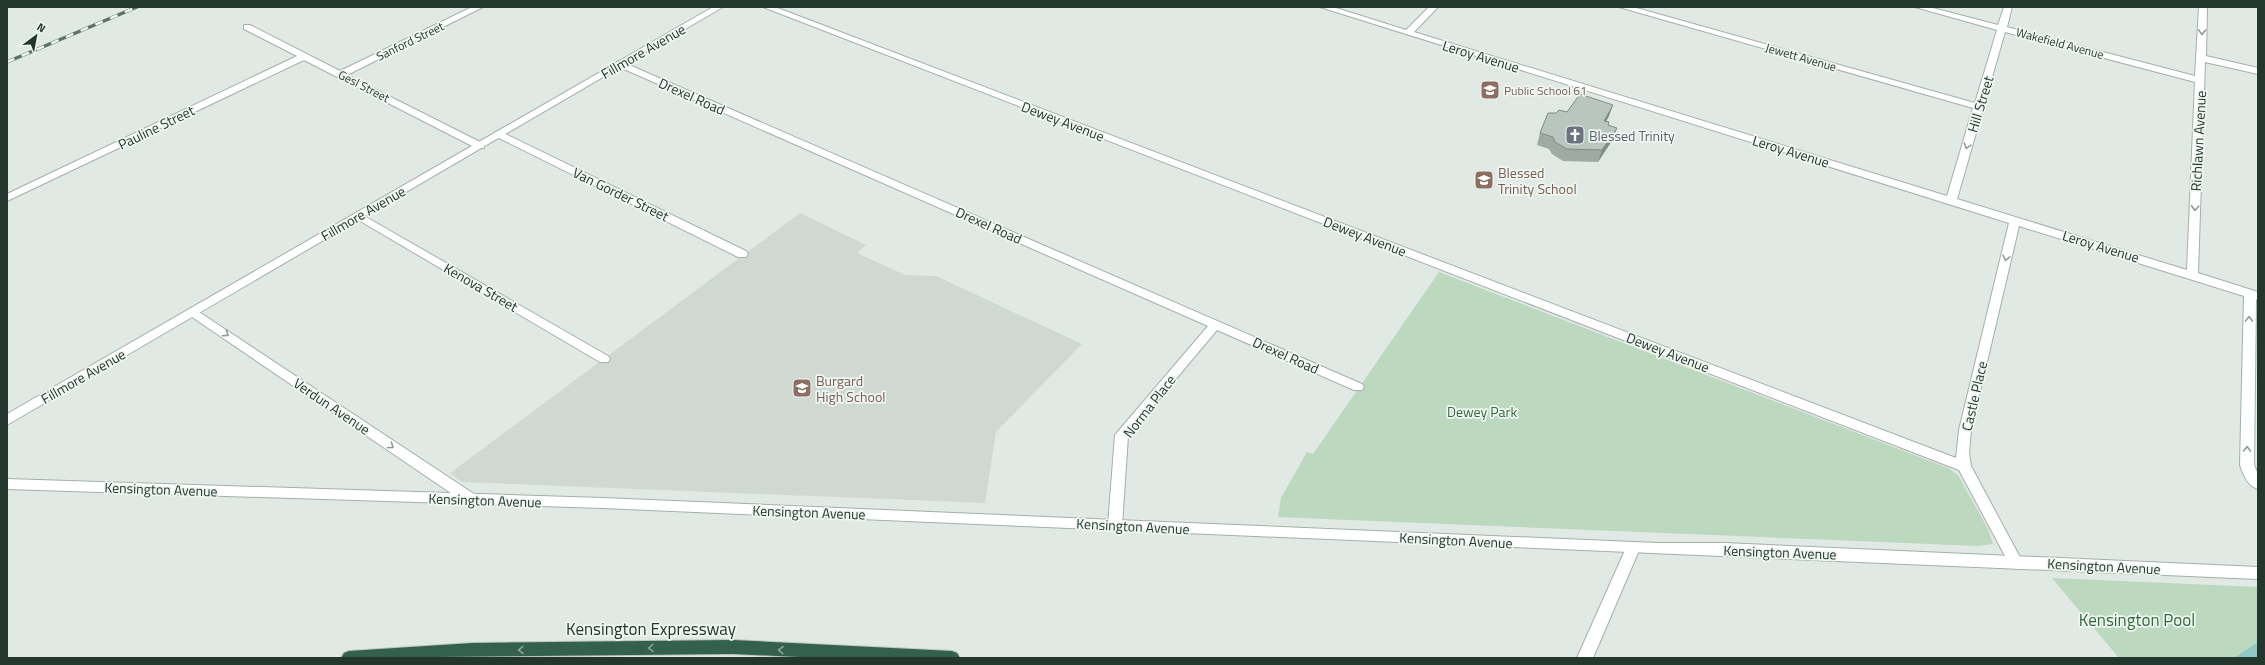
<svg xmlns="http://www.w3.org/2000/svg" width="2265" height="665" viewBox="0 0 2265 665" font-family="'Titillium Web',sans-serif">
  <style>
    .built { fill: #cfd9d2 }
    .green { fill: #bcd8bf }
    .water { fill: #8fc8c7 }
    .lines { fill: none; stroke-linecap: round; stroke-linejoin: round }
    .minor-casing { stroke: #a4b0aa; stroke-width: 2 }
    .tertiary-casing { stroke: #a4b0aa; stroke-width: 2 }
    .motorway-casing { stroke: #bdc3c0; stroke-width: 2 }
    .minor { fill: #fff; fill-rule: evenodd }
    .tertiary { fill: #fff; fill-rule: evenodd }
    .motorway { fill: #33604f; fill-rule: evenodd }
    .rail-casing { stroke: #5d736a; stroke-width: 3.5 }
    .rail { stroke: #f0f6f2; stroke-width: 2.5; stroke-dasharray: 8; stroke-linecap: butt }
    .wall { fill: #9faaa4 }
    .shaded-wall { fill: #828b86 }
    .building { fill: #b9c6bf; stroke: #828b86 }
    .oneway { stroke: #919b96 }
    .oneway2 { stroke: #88a498 }
    .labels { text-anchor: middle; dominant-baseline: central; stroke-width: 3.5; stroke-linejoin: round; paint-order: stroke }
    .far-street-label { font-size: 12px; fill: #23372e; stroke: #f0f6f2 }
    .far-education-label { font-size: 12px; fill: #785e54; stroke: #f0f6f2; text-anchor: start }
    .street-label { font-size: 14px; fill: #23372e; stroke: #f0f6f2 }
    .worship-label { font-size: 14px; fill: #5b616d; stroke: #f0f6f2; text-anchor: start }
    .education-label { font-size: 14px; fill: #785e54; stroke: #f0f6f2; text-anchor: start }
    .park-label { font-size: 14px; fill: #33693e; stroke: #f0f6f2 }
    .near-park-label { font-size: 17px; fill: #33693e; stroke: #f0f6f2 }
    .near-street-label { font-size: 17px; fill: #23372e; stroke: #f0f6f2 }
  </style>
  <rect width="100%" height="100%" fill="#e0e9e4"/>
  <path class="built" d="M 800,213 L 866,245 L 857,253 L 905,275 L 936,276 L 1082,344 L 996,432 L 985,503 L 462,482 L 450,473 Z"/>
  <g class="green">
    <path d="M 1439,272 L 1948,468 L 1958,475 L 1988,529 L 1993,544 L 1978,546 L 1278,517 L 1281,498 L 1307,452 L 1313,454 Z"/>
    <path d="M 2052,578 L 2258,587 L 2258,658 L 2119,658 Z"/>
  </g>
  <path class="water" d="M 2258,642 L 2258,658 L 2234,658 Z"/>
  <g class="lines">
    <g class="minor-casing">
      <g id="minor">
        <path d="M 472,7 L 483,7 L 347,75 L 484,144 L 484,148 L 476,148 L 304,60 L 7,201 L 7,194 L 297,56 L 244,29 L 244,25 L 250,25 L 340,71 Z"/>
        <path d="M 763,7 L 775,7 L 1956,458 L 1959,430 L 2009,223 L 1320,7 L 1333,7 L 1406,30 L 1429,7 L 1438,7 L 1414,32 L 1947,196 L 1973,108 L 1619,7 L 1633,7 L 1975,103 L 1997,30 L 1915,7 L 1929,7 L 1998,25 L 2004,7 L 2012,7 L 2007,27 L 2195,76 L 2199,7 L 2207,7 L 2206,56 L 2258,68 L 2258,74 L 2205,62 L 2198,273 L 2258,292 L 2258,300 L 2256,299 L 2254,465 L 2258,474 L 2258,489 C 2248,486 2243,475 2240,465 L 2244,296 L 2019,226 L 1971,430 L 1969,453 L 1971,466 L 2023,563 L 2021,567 L 2016,569 L 2011,567 L 1959,470 ZM 2005,32 L 2195,82 L 2187,270 L 1957,199 Z"/>
        <path d="M 620,61 L 1362,384 L 1364,387 L 1362,390 L 1354,390 L 1217,330 L 1128,436 L 1122,525 L 1120,529 L 1115,531 L 1110,529 L 1108,525 L 1115,435 L 1208,326 L 617,66 L 617,62 Z"/>
        <path d="M 499,131 L 746,251 L 748,254 L 746,257 L 738,257 L 495,136 L 495,132 Z"/>
        <path d="M 359,213 L 608,356 L 610,359 L 608,362 L 600,362 L 355,218 L 354,216 L 355,214 Z"/>
        <path d="M 193,308 L 477,496 L 479,500 L 477,504 L 472,505 L 467,504 L 189,315 L 187,312 L 189,309 Z"/>
        <path d="M 1633,542 L 1638,544 L 1640,548 L 1593,658 L 1577,658 L 1626,548 L 1628,544 Z"/>
      </g>
    </g>
    <g class="tertiary-casing">
      <g id="tertiary">
        <path d="M 713,7 L 723,7 L 7,425 L 7,414 Z"/>
        <path d="M 7,479 L 603,498 L 1657,543 L 1724,543 L 2258,567 L 2258,579 L 603,508 L 7,489 Z"/>
      </g>
    </g>
    <g class="motorway-casing">
      <path id="motorway" d="M 733,640 L 952,651 L 957,653 L 960,658 L 819,658 L 733,654 L 341,658 L 344,653 L 349,651 L 472,643 Z"/>
    </g>
    <use href="#minor" class="minor"/>
    <use href="#tertiary" class="tertiary"/>
    <use href="#motorway" class="motorway"/>
    <g class="rail-casing">
      <path id="rail" d="M 7,62 L 137,7"/>
    </g>
    <use href="#rail" class="rail"/>
  </g>
  <path class="wall" d="M 1556,113 L 1609,116 L 1606,121 L 1609,122 L 1608,125 L 1613,139 L 1598,162 L 1563,161 L 1552,154 L 1549,149 L 1537,145 L 1540,133 Z"/>
  <g class="shaded-wall">
    <path d="M 1613,105 L 1609,116 L 1600,132 L 1604,121 Z"/>
    <path d="M 1617,128 L 1613,139 L 1598,162 L 1602,150 Z"/>
  </g>
  <path class="building" d="M 1580,94 L 1613,105 L 1604,121 L 1609,122 L 1608,125 L 1617,128 L 1602,150 L 1567,149 L 1555,142 L 1553,137 L 1540,133 L 1548,113 L 1556,113 L 1559,110 L 1567,112 Z"/>
  <defs><path id="oneway-chevron" d="M-2-3.5L2.5 0L-2 3.5" fill="none" stroke-width="1.6" stroke-linecap="round" stroke-linejoin="round"/></defs>
  <g class="oneway">
    <use href="#oneway-chevron" transform="translate(2202 32) rotate(92)"/>
    <use href="#oneway-chevron" transform="translate(1967 146) rotate(107)"/>
    <use href="#oneway-chevron" transform="translate(2195 208) rotate(93)"/>
    <use href="#oneway-chevron" transform="translate(2006 258) rotate(103)"/>
    <use href="#oneway-chevron" transform="translate(2249 319) rotate(-89)"/>
    <use href="#oneway-chevron" transform="translate(226 334) rotate(34)"/>
    <use href="#oneway-chevron" transform="translate(391 446) rotate(34)"/>
    <use href="#oneway-chevron" transform="translate(2247 449) rotate(-89)"/>
  </g>
  <g class="oneway2">
    <use href="#oneway-chevron" transform="translate(651 648) rotate(179)"/>
    <use href="#oneway-chevron" transform="translate(521 650) rotate(179)"/>
    <use href="#oneway-chevron" transform="translate(781 650) rotate(-177)"/>
  </g>
  <defs>
    <g id="school-square" transform="scale(1)"><rect x="-9" y="-9" width="18" height="18" rx="4" fill="#8d6e63" stroke="#f0f6f2"/><path d="M0-5L7-2L0 1L-7-2ZM-4 1L0 2.5L4 1V4Q0 6-4 4Z" fill="#fff"/></g>
    <g id="church-square" transform="scale(1)"><rect x="-9" y="-9" width="18" height="18" rx="4" fill="#6b7280" stroke="#f0f6f2"/><path d="M-1.2-6h2.4v3.5h3.3v2.4h-3.3V6h-2.4V-.1h-3.3v-2.4h3.3Z" fill="#fff"/></g>
  </defs>
  <g fill-rule="evenodd">
    <use href="#school-square" x="1490" y="90"/>
    <use href="#church-square" x="1575" y="135"/>
    <use href="#school-square" x="1484" y="180"/>
    <use href="#school-square" x="802" y="388"/>
  </g>
  <g class="labels">
    <g class="far-street-label">
      <text transform="translate(410 41) rotate(-26)">Sanford Street</text>
      <text transform="translate(2060 43) rotate(15)">Wakefield Avenue</text>
      <text transform="translate(1801 57) rotate(16)">Jewett Avenue</text>
      <text transform="translate(364 86) rotate(27)">Gesl Street</text>
    </g>
    <g class="far-education-label">
      <text x="1504" y="90">Public School 61</text>
    </g>
    <g class="street-label">
      <text transform="translate(643 51) rotate(-30)">Fillmore Avenue</text>
      <text transform="translate(1481 56) rotate(17)">Leroy Avenue</text>
      <text transform="translate(692 96) rotate(24)">Drexel Road</text>
      <text transform="translate(1980 104) rotate(-73)">Hill Street</text>
      <text transform="translate(1063 121) rotate(21)">Dewey Avenue</text>
      <text transform="translate(156 127) rotate(-26)">Pauline Street</text>
      <text transform="translate(2198 141) rotate(-87)">Richlawn Avenue</text>
      <text transform="translate(1791 151) rotate(17)">Leroy Avenue</text>
      <text transform="translate(621 194) rotate(26)">Van Gorder Street</text>
      <text transform="translate(363 213) rotate(-30)">Fillmore Avenue</text>
      <text transform="translate(989 225) rotate(24)">Drexel Road</text>
      <text transform="translate(1365 236) rotate(21)">Dewey Avenue</text>
      <text transform="translate(2101 246) rotate(17)">Leroy Avenue</text>
      <text transform="translate(481 287) rotate(30)">Kenova Street</text>
      <text transform="translate(1668 352) rotate(21)">Dewey Avenue</text>
      <text transform="translate(1286 355) rotate(24)">Drexel Road</text>
      <text transform="translate(83 376) rotate(-30)">Fillmore Avenue</text>
      <text transform="translate(1974 396) rotate(-77)">Castle Place</text>
      <text transform="translate(332 406) rotate(34)">Verdun Avenue</text>
      <text transform="translate(1149 406) rotate(-52)">Norma Place</text>
      <text transform="translate(161 489) rotate(2)">Kensington Avenue</text>
      <text transform="translate(485 500) rotate(2)">Kensington Avenue</text>
      <text transform="translate(809 512) rotate(2)">Kensington Avenue</text>
      <text transform="translate(1133 526) rotate(3)">Kensington Avenue</text>
      <text transform="translate(1456 540) rotate(3)">Kensington Avenue</text>
      <text transform="translate(1780 552) rotate(2)">Kensington Avenue</text>
      <text transform="translate(2104 566) rotate(3)">Kensington Avenue</text>
    </g>
    <g class="worship-label">
      <text x="1589" y="135">Blessed Trinity</text>
    </g>
    <g class="education-label">
      <text x="1498" y="172">Blessed<tspan x="1498" dy="16">Trinity School</tspan></text>
      <text x="816" y="380">Burgard<tspan x="816" dy="16">High School</tspan></text>
    </g>
    <g class="park-label">
      <text x="1482" y="411">Dewey Park</text>
    </g>
    <g class="near-park-label">
      <text x="2137" y="620">Kensington Pool</text>
    </g>
    <g class="near-street-label">
      <text x="651" y="629">Kensington Expressway</text>
    </g>
  </g>
  <rect width="2265" height="665" fill="none" stroke="#23372e" stroke-width="16"/>
  <g transform="translate(36 36) rotate(32)" stroke="#f0f6f2" stroke-width="3" paint-order="stroke">
  <path d="M0-3L7 15L0 10L-7 15Z" fill="#23372e"/>
  <text y="-6" font-size="11" font-weight="bold" text-anchor="middle" fill="#23372e">N</text>
  </g>
</svg>
